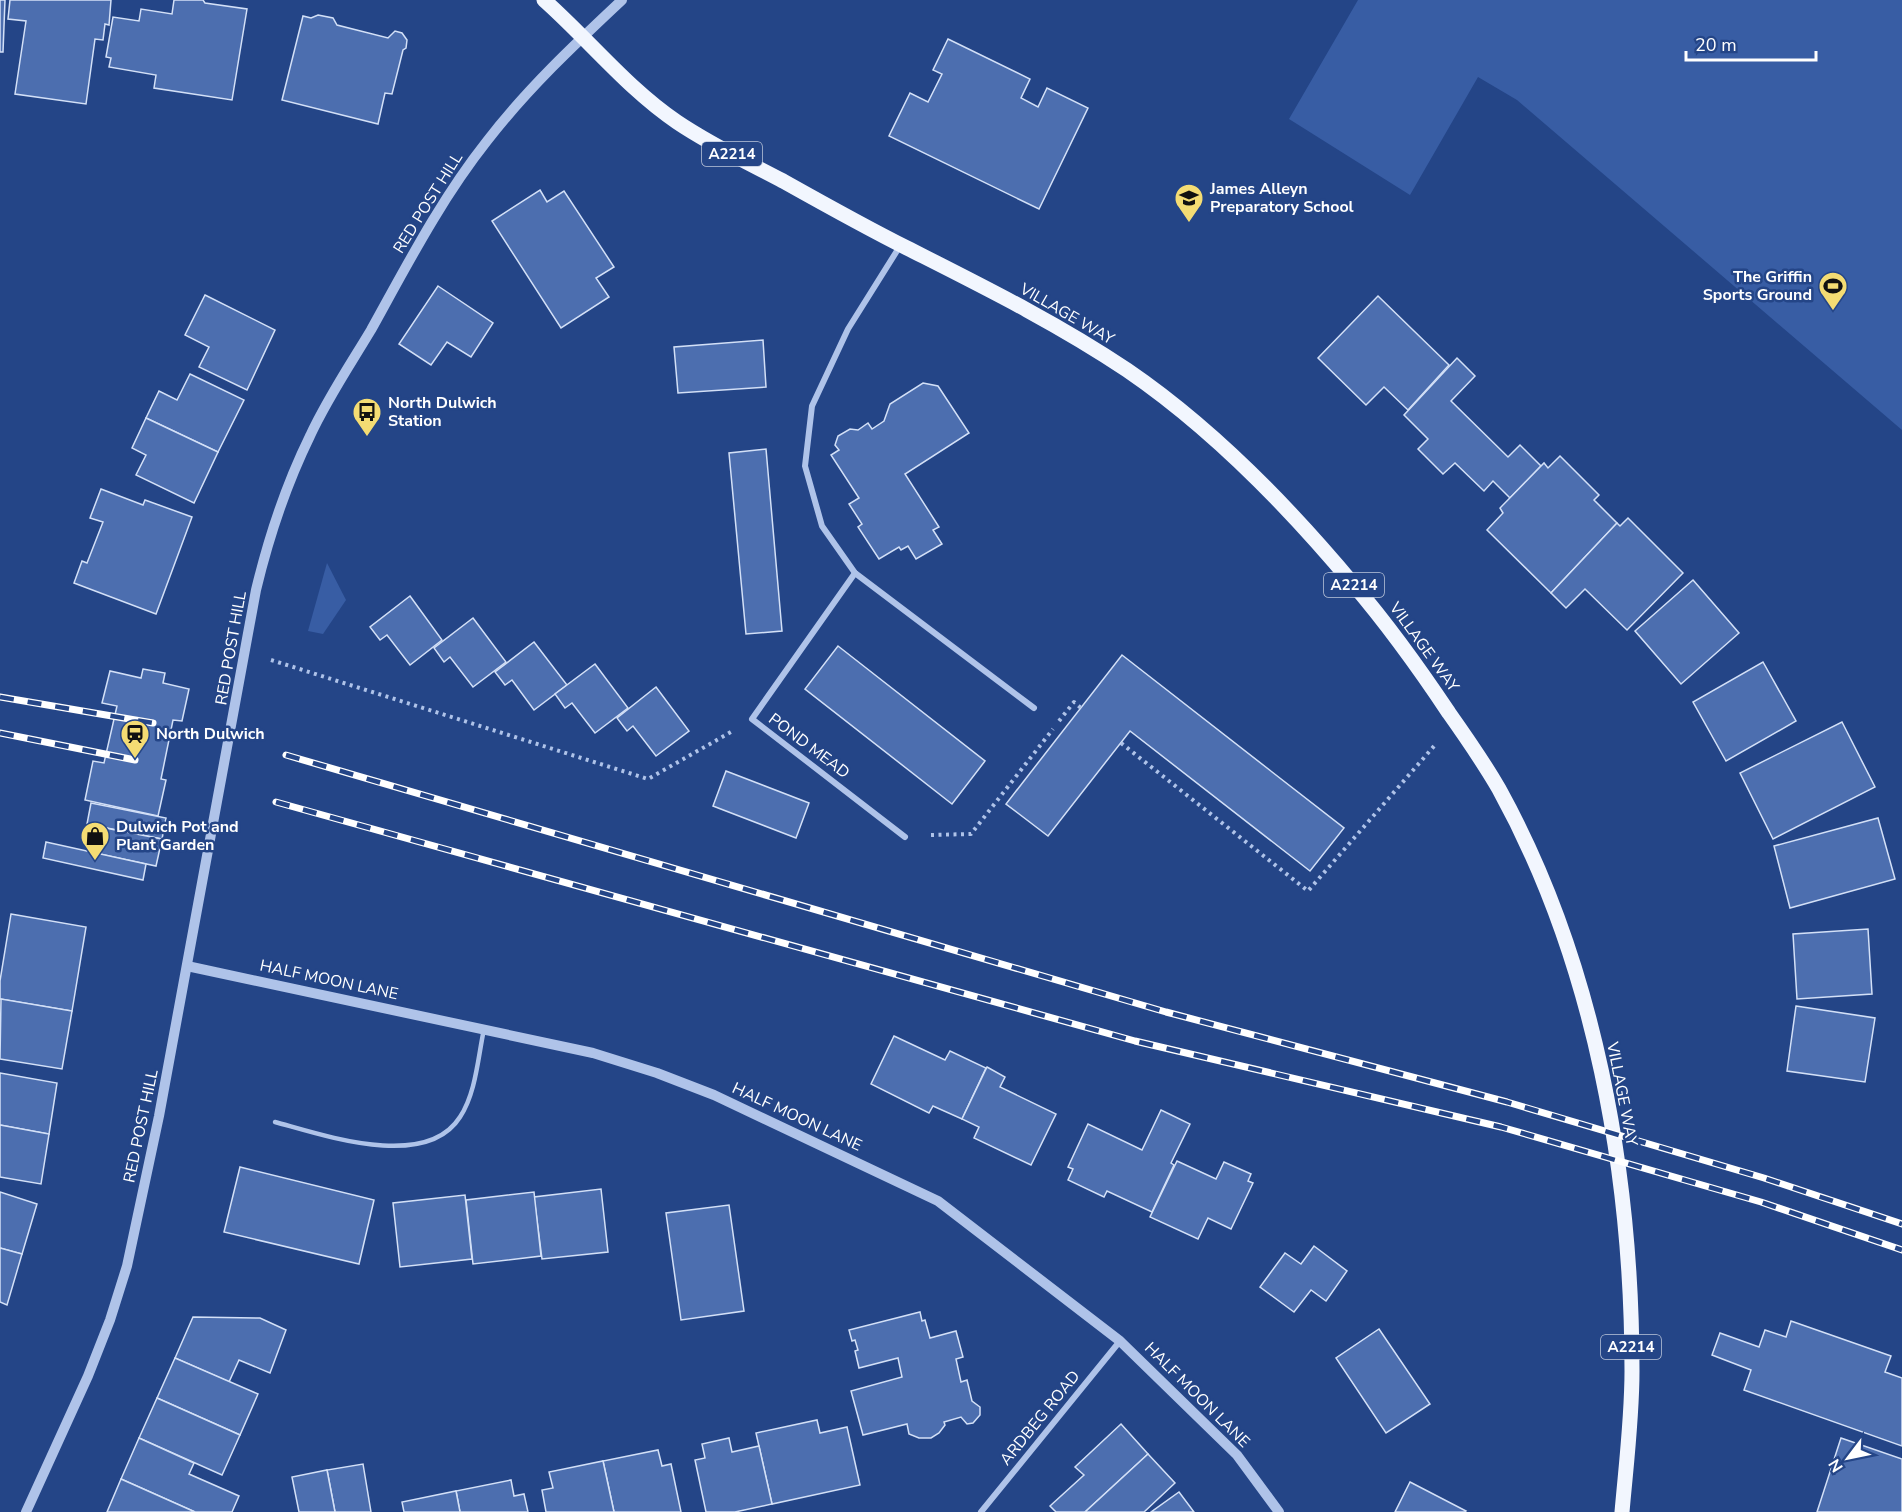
<svg xmlns="http://www.w3.org/2000/svg" width="1902" height="1512" viewBox="0 0 1902 1512" font-family="'Nunito Sans',sans-serif">
  <style>
    .green { fill: #385da4 }
    .building { fill: #4c6eaf; stroke: #d3e0f7; stroke-width: 1.5 }
    .lines { fill: none; stroke-linecap: round; stroke-linejoin: round }
    .path { stroke: #afc3e9; stroke-width: 4; stroke-dasharray: 3 4.5; stroke-linecap: butt }
    .service { stroke: #afc3e9; stroke-width: 4.5 }
    .minor { stroke: #afc3e9; stroke-width: 6 }
    .tertiary { stroke: #afc3e9; stroke-width: 10 }
    .primary { stroke: #f2f6fe; stroke-width: 15 }
    .rail-casing { stroke: #fff; stroke-width: 7 }
    .rail { stroke: #244587; stroke-width: 4.5; stroke-dasharray: 14; stroke-linecap: butt }
    .labels { text-anchor: middle; dominant-baseline: central; stroke-width: 5; stroke-linejoin: round; paint-order: stroke }
    .shield { fill: #244587; stroke: #bdc7db; stroke-width: 1.5 }
    .shield-label { font-size: 15px; font-weight: bold; fill: #fff }
    .poi-label { font-size: 16px; font-weight: bold; fill: #fff; stroke: #244587; text-anchor: start }
    .street-label { font-size: 16px; fill: #fff; stroke: #244587 }
  </style>
  <rect width="100%" height="100%" fill="#244587"/>
  <g class="green">
    <path d="M 1358,0 L 1902,0 L 1902,430 L 1517,100 L 1478,77 L 1410,195 L 1289,119 Z"/>
    <path d="M 327,563 L 346,600 L 323,634 L 308,631 Z"/>
  </g>
  <g class="building">
    <path d="M 0,0 L 5,0 L 3,52 L 0,52 Z"/>
    <path d="M 10,0 L 111,0 L 109,25 L 105,24 L 103,40 L 95,39 L 86,104 L 15,94 L 26,21 L 8,19 Z"/>
    <path d="M 174,0 L 203,0 L 205,3 L 247,9 L 232,100 L 154,88 L 156,75 L 109,67 L 111,58 L 106,57 L 113,17 L 139,21 L 141,9 L 172,14 Z"/>
    <path d="M 318,15 L 333,18 L 337,25 L 388,38 L 395,31 L 402,33 L 407,40 L 406,48 L 403,50 L 392,94 L 385,93 L 378,124 L 282,100 L 303,16 L 311,18 Z"/>
    <path d="M 948,39 L 1030,79 L 1021,98 L 1038,107 L 1047,88 L 1088,108 L 1039,209 L 889,136 L 910,93 L 928,102 L 942,74 L 933,70 Z"/>
    <path d="M 540,190 L 547,202 L 564,191 L 614,267 L 596,278 L 609,297 L 561,328 L 492,221 Z"/>
    <path d="M 438,286 L 493,323 L 471,357 L 447,342 L 431,365 L 399,344 Z"/>
    <path d="M 205,295 L 275,330 L 247,390 L 199,367 L 209,347 L 185,335 Z"/>
    <path d="M 1378,296 L 1449,365 L 1408,410 L 1384,387 L 1366,405 L 1318,358 Z"/>
    <path d="M 763,340 L 766,387 L 678,393 L 674,347 Z"/>
    <path d="M 1457,358 L 1475,376 L 1451,401 L 1508,457 L 1520,445 L 1541,466 L 1510,498 L 1493,481 L 1484,491 L 1455,463 L 1443,474 L 1418,449 L 1428,439 L 1404,415 Z"/>
    <path d="M 190,374 L 244,400 L 218,452 L 146,418 L 159,391 L 177,400 Z"/>
    <path d="M 923,383 L 938,386 L 969,433 L 905,474 L 939,527 L 933,530 L 942,544 L 916,559 L 908,546 L 901,550 L 899,547 L 879,559 L 858,527 L 862,524 L 849,504 L 859,498 L 831,455 L 839,450 L 835,445 L 838,436 L 850,429 L 858,430 L 868,423 L 872,429 L 884,421 L 890,404 Z"/>
    <path d="M 146,418 L 218,452 L 194,503 L 136,475 L 146,455 L 132,448 Z"/>
    <path d="M 766,449 L 782,631 L 746,634 L 729,453 Z"/>
    <path d="M 1560,456 L 1599,495 L 1594,500 L 1617,523 L 1551,593 L 1487,530 L 1503,513 L 1500,508 L 1544,463 L 1548,468 Z"/>
    <path d="M 101,489 L 143,505 L 145,500 L 192,517 L 156,614 L 74,583 L 82,561 L 87,563 L 103,522 L 90,518 Z"/>
    <path d="M 1628,518 L 1683,573 L 1627,630 L 1585,589 L 1566,608 L 1551,593 L 1617,523 L 1620,526 Z"/>
    <path d="M 1693,580 L 1739,633 L 1681,684 L 1635,631 Z"/>
    <path d="M 410,596 L 442,640 L 410,665 L 387,635 L 380,640 L 370,627 Z"/>
    <path d="M 473,618 L 506,662 L 473,687 L 450,657 L 444,662 L 434,648 Z"/>
    <path d="M 534,642 L 567,685 L 534,710 L 512,680 L 505,685 L 495,672 Z"/>
    <path d="M 838,646 L 985,761 L 952,804 L 805,689 Z"/>
    <path d="M 1122,655 L 1344,828 L 1310,871 L 1130,731 L 1048,836 L 1006,804 Z"/>
    <path d="M 1763,662 L 1796,721 L 1726,761 L 1693,702 Z"/>
    <path d="M 595,664 L 628,708 L 595,733 L 572,703 L 565,708 L 555,694 Z"/>
    <path d="M 143,669 L 165,673 L 163,683 L 189,689 L 182,721 L 173,720 L 161,779 L 166,780 L 158,816 L 85,800 L 93,761 L 104,763 L 117,706 L 102,703 L 110,671 L 141,678 Z"/>
    <path d="M 656,687 L 689,731 L 656,756 L 633,726 L 627,731 L 617,718 Z"/>
    <path d="M 1842,722 L 1875,787 L 1773,839 L 1740,773 Z"/>
    <path d="M 726,771 L 809,803 L 796,838 L 713,806 Z"/>
    <path d="M 91,803 L 166,818 L 162,839 L 87,824 Z"/>
    <path d="M 1878,818 L 1895,879 L 1790,908 L 1774,846 Z"/>
    <path d="M 100,827 L 162,839 L 156,866 L 95,853 Z"/>
    <path d="M 46,842 L 146,864 L 143,880 L 43,858 Z"/>
    <path d="M 11,914 L 86,927 L 72,1011 L 0,999 L 0,981 Z"/>
    <path d="M 1868,929 L 1872,994 L 1797,999 L 1793,934 Z"/>
    <path d="M 1,999 L 72,1011 L 62,1069 L 0,1059 Z"/>
    <path d="M 1796,1006 L 1875,1018 L 1865,1082 L 1787,1071 Z"/>
    <path d="M 894,1036 L 945,1060 L 950,1051 L 986,1068 L 962,1119 L 933,1106 L 929,1113 L 871,1084 Z"/>
    <path d="M 987,1067 L 1005,1077 L 1000,1087 L 1056,1114 L 1031,1165 L 974,1138 L 979,1127 L 962,1119 Z"/>
    <path d="M 0,1073 L 57,1083 L 49,1134 L 0,1125 Z"/>
    <path d="M 1161,1110 L 1190,1124 L 1171,1163 L 1174,1165 L 1152,1212 L 1107,1191 L 1104,1197 L 1068,1180 L 1073,1169 L 1068,1167 L 1088,1124 L 1142,1150 Z"/>
    <path d="M 0,1125 L 49,1134 L 41,1184 L 0,1177 Z"/>
    <path d="M 1177,1161 L 1216,1179 L 1224,1162 L 1251,1174 L 1248,1181 L 1253,1183 L 1231,1229 L 1208,1218 L 1198,1239 L 1150,1217 Z"/>
    <path d="M 240,1167 L 374,1200 L 359,1264 L 224,1232 Z"/>
    <path d="M 601,1189 L 608,1252 L 542,1259 L 534,1197 Z"/>
    <path d="M 0,1192 L 37,1204 L 22,1254 L 0,1248 Z"/>
    <path d="M 534,1192 L 541,1256 L 473,1264 L 466,1200 Z"/>
    <path d="M 465,1195 L 472,1259 L 400,1267 L 393,1203 Z"/>
    <path d="M 729,1205 L 744,1311 L 681,1320 L 666,1213 Z"/>
    <path d="M 1314,1246 L 1347,1271 L 1326,1301 L 1311,1290 L 1294,1312 L 1260,1287 L 1285,1253 L 1301,1264 Z"/>
    <path d="M 0,1248 L 22,1254 L 7,1305 L 0,1302 Z"/>
    <path d="M 920,1312 L 922,1321 L 925,1320 L 930,1338 L 956,1331 L 963,1357 L 956,1359 L 961,1382 L 967,1380 L 972,1401 L 980,1407 L 980,1415 L 973,1423 L 967,1424 L 961,1417 L 944,1422 L 945,1425 L 939,1433 L 931,1438 L 919,1438 L 909,1434 L 907,1424 L 863,1435 L 851,1391 L 902,1377 L 898,1358 L 859,1368 L 855,1351 L 858,1350 L 855,1340 L 852,1341 L 849,1330 Z"/>
    <path d="M 193,1317 L 260,1318 L 286,1330 L 270,1373 L 239,1360 L 229,1382 L 175,1358 Z"/>
    <path d="M 1791,1321 L 1891,1356 L 1885,1372 L 1902,1378 L 1902,1446 L 1744,1390 L 1751,1370 L 1712,1355 L 1720,1333 L 1759,1347 L 1765,1330 L 1786,1337 Z"/>
    <path d="M 1379,1329 L 1430,1404 L 1386,1433 L 1336,1358 Z"/>
    <path d="M 175,1358 L 258,1394 L 240,1435 L 157,1398 Z"/>
    <path d="M 157,1398 L 240,1435 L 222,1475 L 139,1438 Z"/>
    <path d="M 817,1420 L 820,1433 L 847,1427 L 860,1485 L 772,1504 L 756,1433 Z"/>
    <path d="M 1121,1424 L 1148,1454 L 1085,1512 L 1056,1512 L 1050,1506 L 1084,1475 L 1075,1467 Z"/>
    <path d="M 139,1438 L 194,1463 L 189,1474 L 239,1496 L 232,1512 L 195,1512 L 121,1479 Z"/>
    <path d="M 729,1438 L 732,1452 L 759,1446 L 772,1504 L 735,1512 L 706,1512 L 695,1460 L 705,1458 L 702,1444 Z"/>
    <path d="M 1841,1438 L 1902,1459 L 1902,1512 L 1817,1512 Z"/>
    <path d="M 658,1450 L 662,1466 L 671,1464 L 681,1512 L 614,1512 L 603,1461 Z"/>
    <path d="M 1148,1454 L 1175,1483 L 1144,1512 L 1085,1512 Z"/>
    <path d="M 603,1461 L 614,1512 L 546,1512 L 542,1490 L 553,1488 L 549,1472 Z"/>
    <path d="M 363,1464 L 371,1512 L 335,1512 L 327,1470 Z"/>
    <path d="M 327,1470 L 335,1512 L 299,1512 L 292,1477 Z"/>
    <path d="M 121,1479 L 195,1512 L 107,1512 Z"/>
    <path d="M 511,1480 L 514,1496 L 524,1494 L 528,1512 L 460,1512 L 456,1491 Z"/>
    <path d="M 1410,1482 L 1466,1511 L 1465,1512 L 1395,1512 Z"/>
    <path d="M 456,1491 L 460,1512 L 404,1512 L 402,1502 Z"/>
    <path d="M 1179,1492 L 1194,1512 L 1151,1512 Z"/>
  </g>
  <g class="lines">
    <g class="path">
      <path d="M 271,660 L 648,779 L 731,732"/>
      <path d="M 1059,721 L 1074,702 L 1081,708"/>
      <path d="M 1121,743 L 1308,891 L 1435,745"/>
      <path d="M 931,835 L 971,834 L 1053,729"/>
    </g>
    <path class="service" d="M 275,1122 C 323,1135 426,1171 460,1117 C 476,1093 478,1057 484,1029"/>
    <g class="minor">
      <path d="M 900,246 L 848,329 L 812,406 L 805,466 L 822,526 L 855,573 L 1034,708"/>
      <path d="M 855,573 L 752,719 L 905,837"/>
      <path d="M 981,1512 L 1120,1341"/>
    </g>
    <g class="tertiary">
      <path d="M 187,966 L 593,1053 L 657,1073 L 714,1095 L 938,1201 L 1120,1341 L 1237,1455 L 1279,1512"/>
      <path d="M 26,1512 L 88,1376 L 110,1320 L 127,1266 L 159,1116 L 256,590 C 269,536 286,485 310,436 C 327,399 350,365 371,330 C 407,265 441,199 487,141 C 527,89 575,44 622,0"/>
    </g>
    <path class="primary" d="M 544,0 C 589,40 628,89 677,122 C 711,145 747,162 783,181 C 824,204 865,227 907,248 C 982,286 1057,323 1127,370 C 1212,428 1287,505 1353,584 C 1388,625 1419,668 1449,713 C 1466,737 1484,763 1499,789 C 1595,963 1632,1174 1632,1371 C 1632,1418 1626,1466 1622,1512"/>
    <g class="rail-casing">
      <g id="rail">
        <path d="M 0,697 L 153,723"/>
        <path d="M 0,733 L 135,760"/>
        <path d="M 286,755 L 1166,1012 L 1507,1102 L 1764,1178 L 1902,1224"/>
        <path d="M 276,802 L 1135,1041 L 1501,1127 L 1761,1202 L 1902,1250"/>
      </g>
    </g>
    <use href="#rail" class="rail"/>
  </g>
  <defs>
    <g id="school-pin" transform="scale(1.5)"><path d="M0 17L-7.5 6A9.5 9.5 0 1 1 7.5 6Z" fill="#f4dc73" stroke="#244587"/><path d="M0-5L7-2L0 1L-7-2ZM-4 1L0 2.5L4 1V4Q0 6-4 4Z" fill="#111"/></g>
    <g id="stadium-pin" transform="scale(1.5)"><path d="M0 17L-7.5 6A9.5 9.5 0 1 1 7.5 6Z" fill="#f4dc73" stroke="#244587"/><path d="M0-5a6.5 5 0 1 0 0 10a6.5 5 0 1 0 0-10ZM-3.5-1.8h7v3.6h-7Z" fill="#111"/></g>
    <g id="bus-pin" transform="scale(1.5)"><path d="M0 17L-7.5 6A9.5 9.5 0 1 1 7.5 6Z" fill="#f4dc73" stroke="#244587"/><path d="M-5-6H5V4H4V6H2V4H-2V6H-4V4H-5ZM-3.5-4V0h7V-4ZM-3.5 1.2v1.5H-2V1.2ZM2 1.2v1.5H3.5V1.2Z" fill="#111"/></g>
    <g id="station-pin" transform="scale(1.5)"><path d="M0 17L-7.5 6A9.5 9.5 0 1 1 7.5 6Z" fill="#f4dc73" stroke="#244587"/><path d="M-3-6H3Q5-6 5-4V2Q5 4 3 4L4.5 6H3L1.5 4h-3L-3 6H-4.5L-3 4Q-5 4-5 2V-4Q-5-6-3-6ZM-3.5-4v3h7v-3ZM-3.5 1v1.5H-2V1ZM2 1v1.5H3.5V1Z" fill="#111"/></g>
    <g id="shop-pin" transform="scale(1.5)"><path d="M0 17L-7.5 6A9.5 9.5 0 1 1 7.5 6Z" fill="#f4dc73" stroke="#244587"/><path d="M-5-2.5h2.3a2.7 3.5 0 0 1 5.4 0H5L5.5 6h-11ZM-1.5-2.5h3a1.5 2.3 0 0 0-3 0Z" fill="#111"/></g>
  </defs>
  <g fill-rule="evenodd">
    <use href="#school-pin" x="1189" y="198"/>
    <use href="#stadium-pin" x="1833" y="286"/>
    <use href="#bus-pin" x="367" y="412"/>
    <use href="#station-pin" x="135" y="734"/>
    <use href="#shop-pin" x="95" y="836"/>
  </g>
  <g class="labels">
    <g class="shield">
      <rect x="702" y="142" width="60" height="24" rx="4.5"/>
      <rect x="1324" y="573" width="60" height="24" rx="4.5"/>
      <rect x="1601" y="1335" width="60" height="24" rx="4.5"/>
    </g>
    <g class="shield-label">
      <text x="732" y="154">A2214</text>
      <text x="1354" y="585">A2214</text>
      <text x="1631" y="1347">A2214</text>
    </g>
    <g class="poi-label">
      <text x="1210" y="189">James Alleyn<tspan x="1210" dy="18">Preparatory School</tspan></text>
      <text x="1812" y="277" text-anchor="end">The Griffin<tspan x="1812" dy="18">Sports Ground</tspan></text>
      <text x="388" y="403">North Dulwich<tspan x="388" dy="18">Station</tspan></text>
      <text x="156" y="734">North Dulwich</text>
      <text x="116" y="827">Dulwich Pot and<tspan x="116" dy="18">Plant Garden</tspan></text>
    </g>
    <g class="street-label">
      <text transform="translate(428 203) rotate(-58)">RED POST HILL</text>
      <text transform="translate(1067 314) rotate(30)">VILLAGE WAY</text>
      <text transform="translate(1424 647) rotate(54)">VILLAGE WAY</text>
      <text transform="translate(231 648) rotate(-80)">RED POST HILL</text>
      <text transform="translate(809 746) rotate(37)">POND MEAD</text>
      <text transform="translate(329 980) rotate(12)">HALF MOON LANE</text>
      <text transform="translate(1622 1094) rotate(79)">VILLAGE WAY</text>
      <text transform="translate(797 1117) rotate(25)">HALF MOON LANE</text>
      <text transform="translate(141 1126) rotate(-78)">RED POST HILL</text>
      <text transform="translate(1197 1395) rotate(45)">HALF MOON LANE</text>
      <text transform="translate(1040 1418) rotate(-51)">ARDBEG ROAD</text>
    </g>
  </g>
  <g transform="translate(1848 1458) rotate(238)" stroke="#244587" stroke-width="4.5" paint-order="stroke">
  <path d="M0-4.5L10 22L0 15L-10 22Z" fill="#ffffff"/>
  <text y="-9" font-size="16" font-weight="bold" text-anchor="middle" fill="#ffffff">N</text>
  </g>
  <path d="M1686 51v9h130v-9" fill="none" stroke="#ffffff" stroke-width="3"/>
  <text x="1695" y="51" font-size="18" fill="#ffffff" stroke="#244587" stroke-width="4.5" paint-order="stroke">20 m</text>
</svg>
